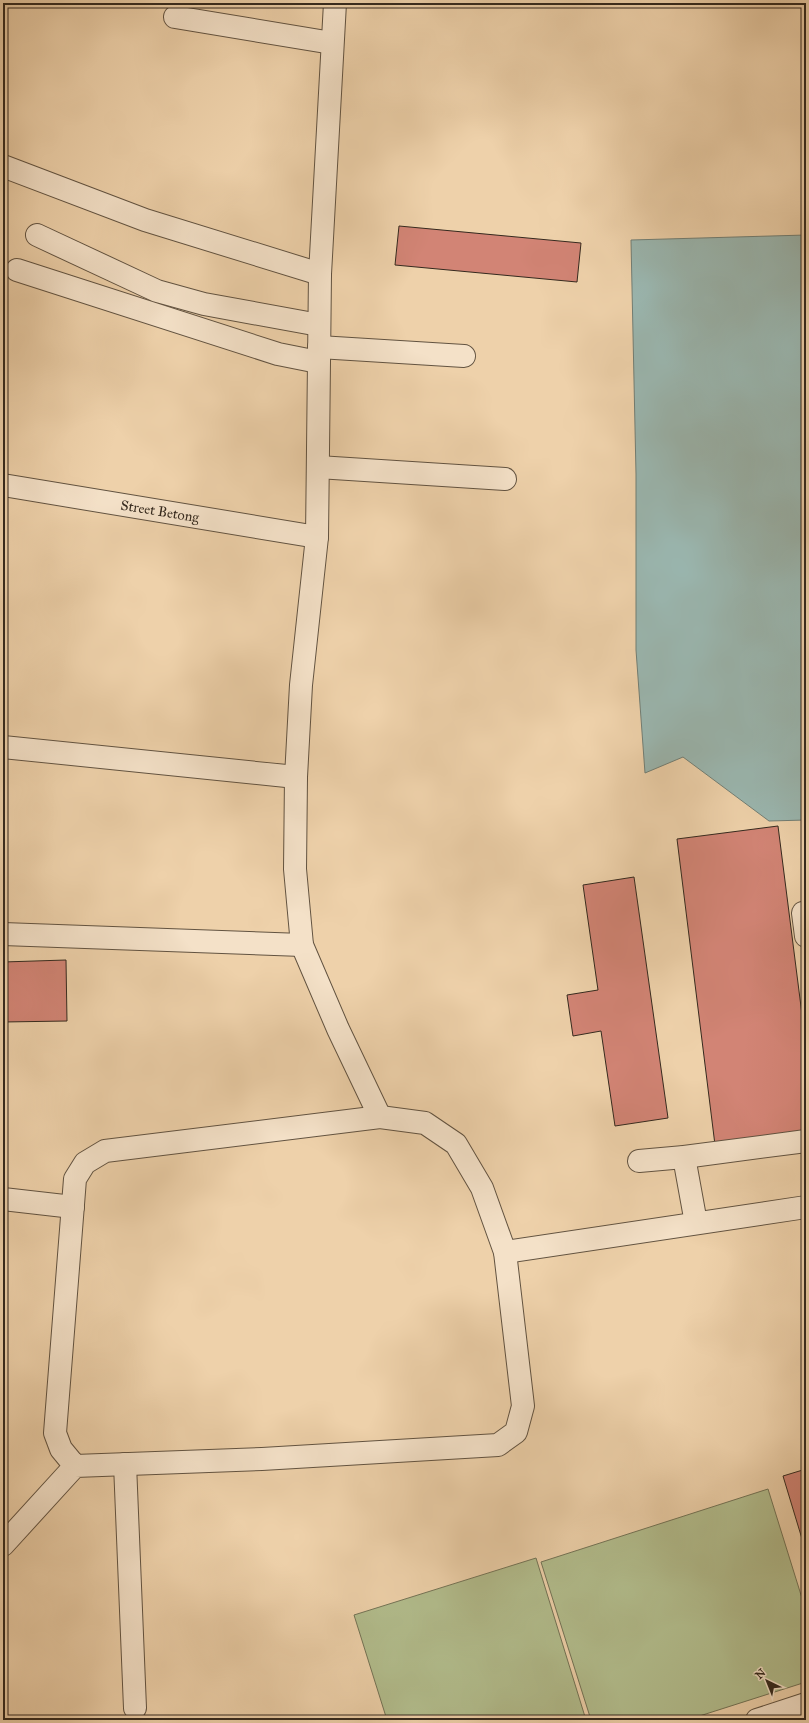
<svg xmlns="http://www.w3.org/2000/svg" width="809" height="1723" viewBox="0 0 809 1723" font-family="'IM FELL Great Primer',serif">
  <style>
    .green { fill: #b2bd8d; stroke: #737356 }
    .water { fill: #9ab6af; stroke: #717e75 }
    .building { fill: #d28475; stroke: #34291e }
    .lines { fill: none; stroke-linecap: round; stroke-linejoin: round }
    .minor-casing { stroke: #625341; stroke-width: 24 }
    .minor { stroke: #f4e1c8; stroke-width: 22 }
    .labels { text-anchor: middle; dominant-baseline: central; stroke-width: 4; stroke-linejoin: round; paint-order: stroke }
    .street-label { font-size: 14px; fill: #34291e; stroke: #f4e1c8 }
  </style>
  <rect width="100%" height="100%" fill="#eed1aa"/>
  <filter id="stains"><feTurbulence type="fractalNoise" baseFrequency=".005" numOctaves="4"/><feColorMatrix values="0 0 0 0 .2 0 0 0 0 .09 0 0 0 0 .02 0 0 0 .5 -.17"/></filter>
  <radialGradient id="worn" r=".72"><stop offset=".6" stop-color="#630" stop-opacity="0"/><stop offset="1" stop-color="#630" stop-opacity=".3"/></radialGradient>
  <g class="green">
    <path d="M 768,1489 L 806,1611 L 806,1682 L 687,1720 L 591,1720 L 541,1562 Z"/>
    <path d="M 536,1558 L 586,1720 L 387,1720 L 354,1615 Z"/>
  </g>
  <path class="water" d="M 806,235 L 806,820 L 769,821 L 683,757 L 645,773 L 636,650 L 636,474 L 631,240 Z"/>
  <g class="building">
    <path d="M 399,226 L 581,243 L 577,282 L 395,265 Z"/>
    <path d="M 778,826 L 806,1046 L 806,1133 L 715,1145 L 677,839 Z"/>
    <path d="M 634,877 L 668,1118 L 615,1126 L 601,1031 L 573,1036 L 567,995 L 598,990 L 583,885 Z"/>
    <path d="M 66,960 L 67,1021 L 3,1022 L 3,962 Z"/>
    <path d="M 806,1469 L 806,1552 L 783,1476 Z"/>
  </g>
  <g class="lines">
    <g class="minor-casing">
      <g id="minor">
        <path d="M 335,3 L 320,274 L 317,537 L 301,685 L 296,777 L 295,869 L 302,945 L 338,1029 L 380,1117"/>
        <path d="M 175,17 L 332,43"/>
        <path d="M 3,166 L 145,220 L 320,274"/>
        <path d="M 37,235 L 157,291 L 204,304 L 319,325"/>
        <path d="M 17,270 L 278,354 L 318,362"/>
        <path d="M 319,347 L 464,356"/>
        <path d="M 318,467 L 505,479"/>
        <path id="s1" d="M 3,485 L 317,537"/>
        <path d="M 3,747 L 296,777"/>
        <path d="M 803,913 L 806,936"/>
        <path d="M 3,934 L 302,945"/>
        <path d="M 684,1157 L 696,1223"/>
        <path d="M 639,1161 L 684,1157 L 806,1141"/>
        <path d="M 3,1199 L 73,1207"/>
        <path d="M 505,1252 L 806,1207"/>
        <path d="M 125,1464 L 135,1708"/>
        <path d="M 3,1545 L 75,1466 L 262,1459 L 498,1445 L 516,1432 L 523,1406 L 505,1252 L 482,1188 L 456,1144 L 425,1123 L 380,1117 L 105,1151 L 85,1163 L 75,1179 L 55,1433 L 61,1449 L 75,1466"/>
        <path d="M 757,1720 L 806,1704"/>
      </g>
    </g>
    <use href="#minor" class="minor"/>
  </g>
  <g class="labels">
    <g class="street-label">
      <text stroke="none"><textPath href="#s1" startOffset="159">Street Betong</textPath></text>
    </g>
  </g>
  <rect width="809" height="1723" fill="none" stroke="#eed1aa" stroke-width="16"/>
  <rect x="4" y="4" width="801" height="1715" fill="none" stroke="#34291e" stroke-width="2"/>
  <rect x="8" y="8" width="793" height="1707" fill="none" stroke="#34291e"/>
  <g transform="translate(767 1681) rotate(317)" stroke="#f4e1c8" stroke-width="3" paint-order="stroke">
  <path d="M0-3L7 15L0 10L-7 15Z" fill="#34291e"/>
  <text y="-6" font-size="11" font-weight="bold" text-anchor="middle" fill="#34291e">N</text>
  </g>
  <rect width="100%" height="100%" filter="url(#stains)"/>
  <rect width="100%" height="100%" fill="url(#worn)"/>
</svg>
